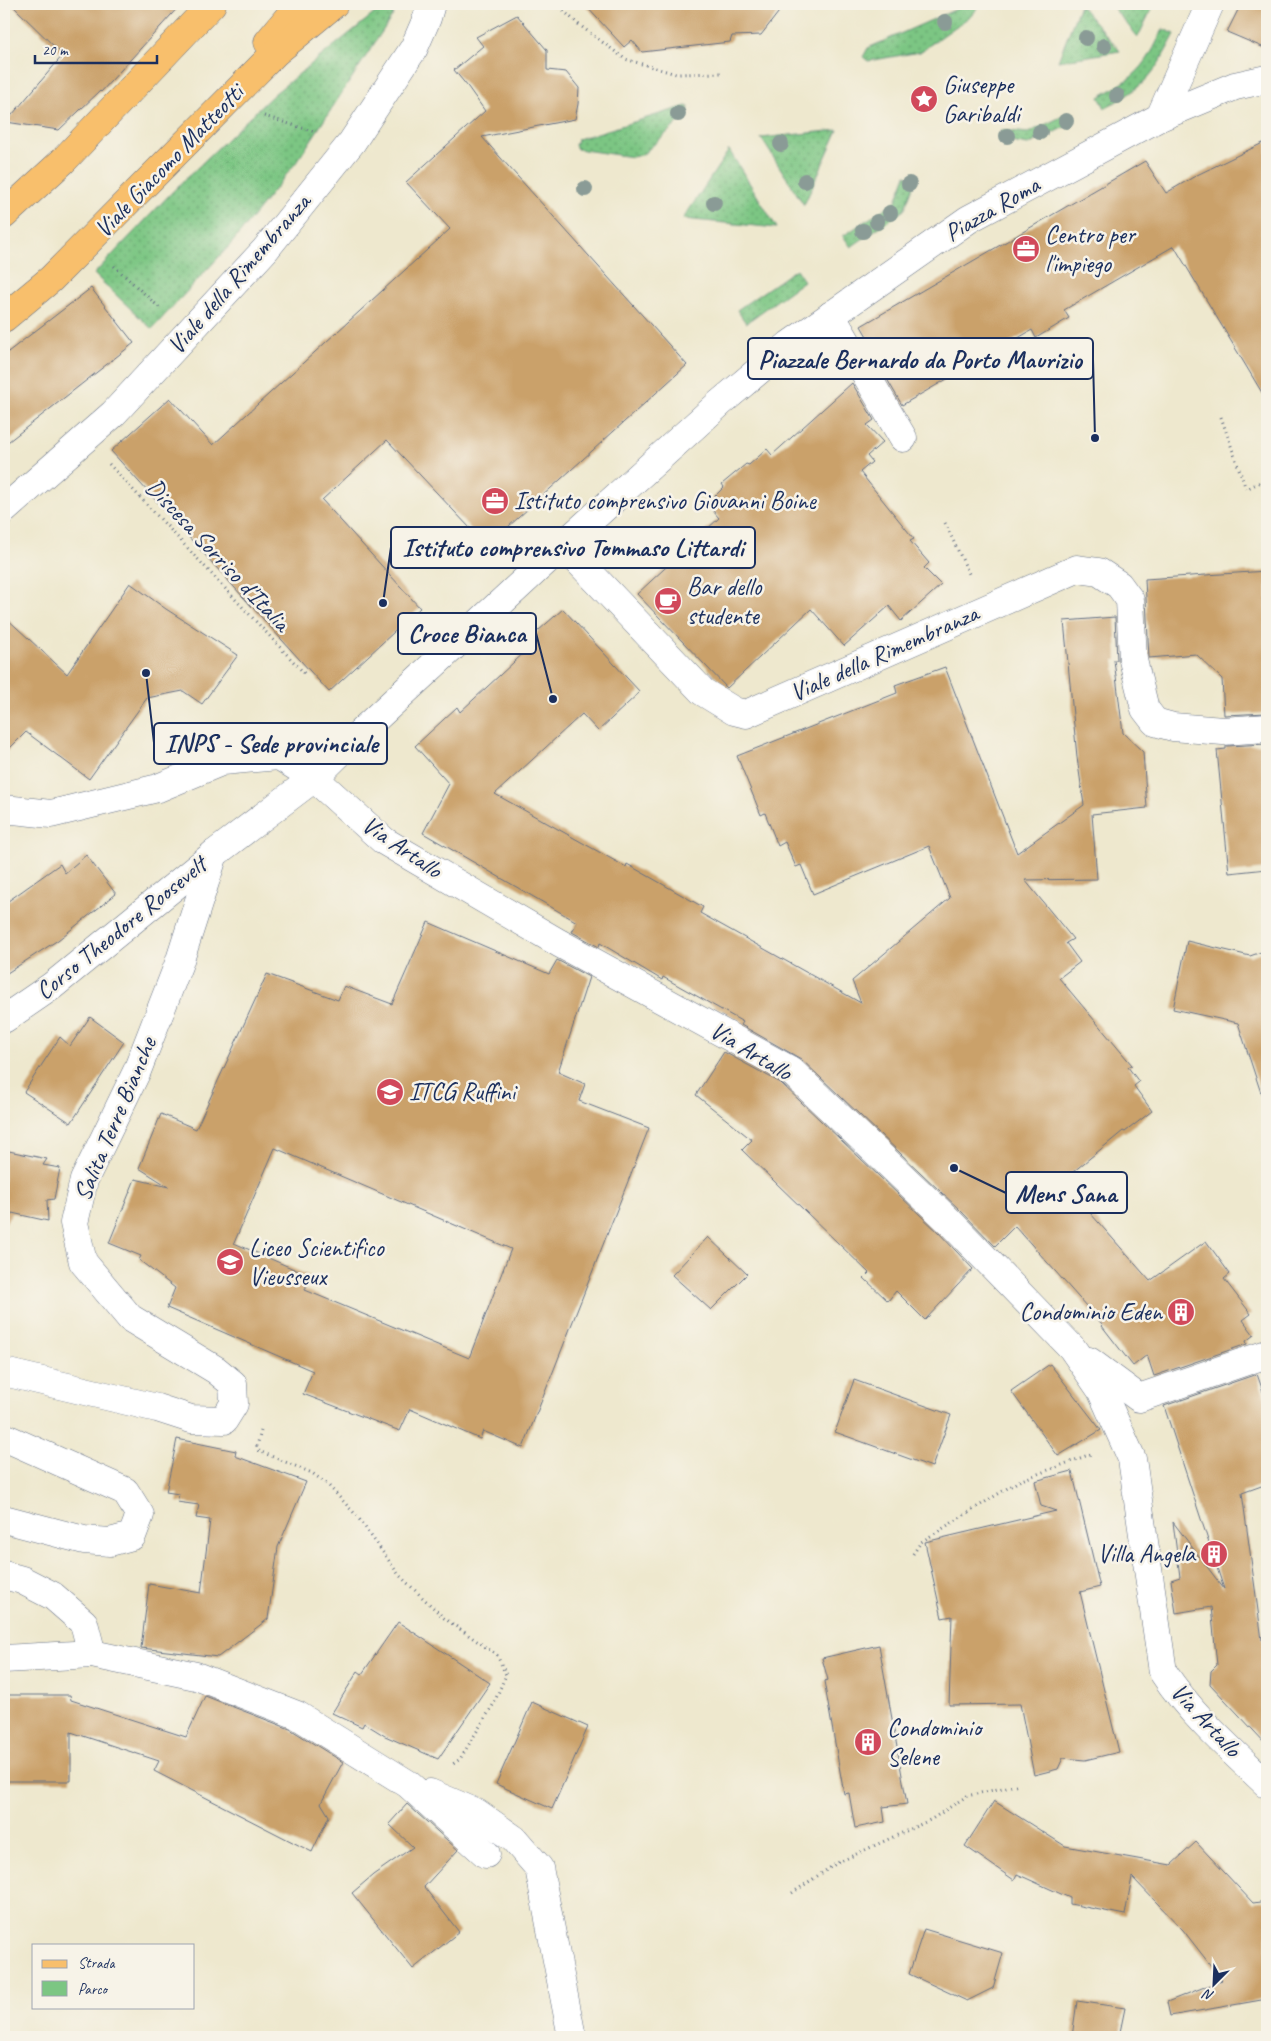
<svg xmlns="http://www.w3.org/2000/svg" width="1271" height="2041" viewBox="0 0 1271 2041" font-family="Caveat,sans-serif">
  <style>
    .green { fill: url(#green-dots); stroke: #4c7a70 }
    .building { fill: #caa16b; fill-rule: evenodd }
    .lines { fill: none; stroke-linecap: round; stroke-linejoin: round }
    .minor-casing { stroke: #657085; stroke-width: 29 }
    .major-casing { stroke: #657085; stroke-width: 29 }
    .path { stroke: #657085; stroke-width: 3; stroke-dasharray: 1 4; stroke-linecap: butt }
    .minor { stroke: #fff; stroke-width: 28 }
    .major { stroke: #f8bf6c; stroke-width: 28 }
    .tree { fill: #8a9b96 }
    .labels { text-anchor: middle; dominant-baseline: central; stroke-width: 5; stroke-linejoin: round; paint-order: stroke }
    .poi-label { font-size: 25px; fill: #1b2f5e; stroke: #f7f3e8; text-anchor: start }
    .street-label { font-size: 25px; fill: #1b2f5e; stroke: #f7f3e8 }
    .leader { fill: none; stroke: #1b2f5e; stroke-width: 2 }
    .callout-dot { fill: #1b2f5e; stroke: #f7f3e8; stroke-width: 2 }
    .callout { fill: #f7f3e8; stroke: #1b2f5e; stroke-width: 2 }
    .callout-label { font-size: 26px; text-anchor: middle; font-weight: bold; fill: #1b2f5e }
  </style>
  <defs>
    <pattern id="green-dots" width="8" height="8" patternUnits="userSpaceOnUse" patternTransform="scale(1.25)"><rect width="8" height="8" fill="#7cc683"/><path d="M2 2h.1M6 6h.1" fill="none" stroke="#65a16e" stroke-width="1.8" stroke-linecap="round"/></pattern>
  </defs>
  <rect width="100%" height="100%" fill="#f7f3e8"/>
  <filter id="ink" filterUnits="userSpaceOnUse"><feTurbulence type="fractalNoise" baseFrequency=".02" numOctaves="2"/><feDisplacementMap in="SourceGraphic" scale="10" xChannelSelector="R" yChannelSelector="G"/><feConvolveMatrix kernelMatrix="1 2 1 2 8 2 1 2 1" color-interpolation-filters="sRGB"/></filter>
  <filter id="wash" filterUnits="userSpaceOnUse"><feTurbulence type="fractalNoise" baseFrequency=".0096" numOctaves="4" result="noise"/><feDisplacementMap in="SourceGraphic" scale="20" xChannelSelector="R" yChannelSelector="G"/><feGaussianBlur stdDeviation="1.12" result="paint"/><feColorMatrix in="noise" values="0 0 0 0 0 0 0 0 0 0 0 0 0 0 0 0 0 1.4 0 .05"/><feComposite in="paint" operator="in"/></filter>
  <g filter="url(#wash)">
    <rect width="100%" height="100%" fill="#eee8ce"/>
    <g class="green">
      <path d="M 386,4 L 396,4 L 393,15 L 298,160 L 231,244 L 152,329 L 94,274 L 174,190 L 274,94 Z"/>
      <path d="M 968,4 L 975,5 L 977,9 L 972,15 L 920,52 L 868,61 L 863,57 L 868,48 Z"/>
      <path d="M 1110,4 L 1154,4 L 1138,37 Z"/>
      <path d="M 1080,5 L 1120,51 L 1058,61 Z"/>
      <path d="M 1163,29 L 1175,34 C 1153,76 1147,85 1105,108 L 1099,97 C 1138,75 1144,70 1163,29 Z"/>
      <path d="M 686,106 L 689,107 L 687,115 L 642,155 L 632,157 L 577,149 L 575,145 L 578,139 Z"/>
      <path d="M 1069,113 L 1073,123 L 1028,145 L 1000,140 L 1001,130 L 1028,133 Z"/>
      <path d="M 838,130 L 804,205 L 761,138 Z"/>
      <path d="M 729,150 L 777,228 L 683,219 Z"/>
      <path d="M 906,175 L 916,179 L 904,210 L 851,247 L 843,236 L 896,201 Z"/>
      <path d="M 796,269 L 804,281 L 746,323 L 737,310 Z"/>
    </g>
    <g id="blocks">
      <g class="building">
        <path d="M 11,4 L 181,4 L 101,92 L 100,91 L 59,130 L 6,122 L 63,55 Z"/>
        <path d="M 584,4 L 785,4 L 761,35 L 732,36 L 730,42 L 642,52 L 632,40 L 624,47 Z"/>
        <path d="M 1241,4 L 1267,4 L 1267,49 L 1227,32 Z"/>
        <path d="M 517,15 L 547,50 L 547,70 L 566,72 L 579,88 L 578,104 L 575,119 L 482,137 L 687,365 L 487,546 L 387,440 L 322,500 L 420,608 L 329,692 L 111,451 L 170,398 L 213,445 L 450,229 L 406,182 L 485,111 L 468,87 L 454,70 L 483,46 L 476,37 Z"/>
        <path d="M 1267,141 L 1267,401 L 1174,246 L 1064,310 L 1069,318 L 1036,338 L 1032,330 L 902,405 L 876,360 L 879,357 L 861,326 L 1145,161 L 1166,193 L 1197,175 Z"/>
        <path d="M 91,288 L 134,343 L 4,445 L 4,355 Z"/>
        <path d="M 852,383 L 874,420 L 867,425 L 883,442 L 867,456 L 872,462 L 860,472 L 914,539 L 910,541 L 929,563 L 924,568 L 941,585 L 901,621 L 889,606 L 844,646 L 811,609 L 727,688 L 637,594 L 719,518 L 707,504 L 724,487 L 722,484 L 746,464 L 749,465 L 767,449 L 772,455 Z"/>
        <path d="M 1267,571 L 1267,713 L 1224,715 L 1222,679 L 1196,654 L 1149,658 L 1145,579 Z"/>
        <path d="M 130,583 L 166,609 L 238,655 L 202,704 L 183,691 L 147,698 L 89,779 L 26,732 L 4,754 L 4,616 L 67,674 Z"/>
        <path d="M 563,609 L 640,692 L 598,731 L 582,714 L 495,794 L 626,867 L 627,864 L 703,907 L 700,913 L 861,1003 L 852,981 L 950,898 L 929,846 L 813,894 L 801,865 L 796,867 L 785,842 L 778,846 L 765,813 L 761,815 L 737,756 L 897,693 L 895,685 L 945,667 L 1017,853 L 1084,805 L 1077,757 L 1064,621 L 1115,617 L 1117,660 L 1114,660 L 1123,733 L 1143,752 L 1147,808 L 1092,814 L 1097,879 L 1025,880 L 1073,939 L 1066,943 L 1080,962 L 1059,978 L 1132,1065 L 1128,1067 L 1139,1082 L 1134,1086 L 1152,1111 L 1125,1132 L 1123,1131 L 1062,1181 L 1150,1281 L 1206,1241 L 1230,1274 L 1224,1279 L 1251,1314 L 1243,1320 L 1254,1335 L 1246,1341 L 1247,1344 L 1154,1376 L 1147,1355 L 1133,1366 L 1102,1326 L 1103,1325 L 1015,1226 L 995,1246 L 960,1210 L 801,1059 L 741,1025 L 743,1022 L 663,977 L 662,980 L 600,943 L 599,947 L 572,932 L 577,922 L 423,833 L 449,784 L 415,746 L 457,707 L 460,712 L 527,650 L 522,645 Z"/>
        <path d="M 1267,744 L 1267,869 L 1229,873 L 1217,750 L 1226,749 L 1226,746 Z"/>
        <path d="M 86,855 L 116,894 L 58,940 L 4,975 L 4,904 L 60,864 L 65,873 Z"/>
        <path d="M 428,922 L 549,974 L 557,960 L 589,977 L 558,1072 L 585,1084 L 579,1101 L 649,1128 L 523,1448 L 483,1431 L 480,1439 L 410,1409 L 400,1431 L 303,1394 L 313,1371 L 167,1308 L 175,1288 L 139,1260 L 141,1256 L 109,1243 L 135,1179 L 169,1187 L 139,1168 L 161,1114 L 196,1129 L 267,974 L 338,1000 L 344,986 L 392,1004 ZM 275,1148 L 511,1249 L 469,1358 L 305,1290 L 310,1276 L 234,1243 Z"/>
        <path d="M 1187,941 L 1250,956 L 1267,950 L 1267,1092 L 1261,1093 L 1238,1023 L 1173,1009 Z"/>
        <path d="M 90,1017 L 124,1042 L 71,1123 L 24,1092 L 60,1037 L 70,1046 Z"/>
        <path d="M 724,1052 L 781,1083 L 938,1232 L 973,1269 L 925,1320 L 896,1291 L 888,1301 L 864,1278 L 869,1273 L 742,1150 L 752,1140 L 696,1095 Z"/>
        <path d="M 4,1150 L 47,1159 L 43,1165 L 60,1168 L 54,1199 L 47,1200 L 48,1221 L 12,1213 L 4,1225 Z"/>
        <path d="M 708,1237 L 747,1274 L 711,1310 L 672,1275 Z"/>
        <path d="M 1050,1364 L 1101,1430 L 1058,1456 L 1011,1391 Z"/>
        <path d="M 1257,1374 L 1267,1403 L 1267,1484 L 1242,1493 L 1262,1640 L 1267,1638 L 1267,1745 L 1210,1684 L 1211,1671 L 1217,1665 L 1211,1607 L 1176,1613 L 1171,1580 L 1180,1577 L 1173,1522 L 1224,1589 L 1164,1406 Z"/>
        <path d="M 854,1380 L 951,1415 L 932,1467 L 835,1432 Z"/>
        <path d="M 177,1439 L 236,1451 L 235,1456 L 306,1482 L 278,1547 L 268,1619 L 218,1657 L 141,1648 L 149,1584 L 201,1593 L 210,1520 L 196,1518 L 199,1505 L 177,1502 L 179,1494 L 166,1492 Z"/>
        <path d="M 1072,1471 L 1100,1587 L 1080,1592 L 1119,1752 L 1085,1760 L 1063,1758 L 1058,1769 L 1034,1775 L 1020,1704 L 949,1705 L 952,1616 L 942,1618 L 925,1542 L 1056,1511 L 1041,1506 L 1035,1481 Z"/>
        <path d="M 398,1622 L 490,1683 L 438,1759 L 385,1736 L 364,1723 L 362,1727 L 332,1713 L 358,1671 L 362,1674 Z"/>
        <path d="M 879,1645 L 907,1804 L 883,1807 L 885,1822 L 855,1828 L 849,1793 L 844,1794 L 824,1681 L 828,1680 L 822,1658 Z"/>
        <path d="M 4,1695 L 70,1695 L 71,1700 L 186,1737 L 205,1696 L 290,1729 L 343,1762 L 321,1803 L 329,1816 L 312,1852 L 154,1771 L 159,1761 L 71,1732 L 71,1781 L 4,1781 Z"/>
        <path d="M 532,1702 L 588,1727 L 552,1809 L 496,1784 Z"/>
        <path d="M 994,1801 L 1065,1846 L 1171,1865 L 1196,1842 L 1253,1903 L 1267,1901 L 1267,1999 L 1170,2016 L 1167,2002 L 1222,1980 L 1183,1930 L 1132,1877 L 1125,1915 L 1070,1904 L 1070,1898 L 1017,1874 L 1014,1880 L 965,1846 Z"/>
        <path d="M 407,1804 L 458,1850 L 424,1887 L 459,1932 L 413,1969 L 352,1893 L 373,1875 L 413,1847 L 389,1824 Z"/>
        <path d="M 924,1929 L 1003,1953 L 993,1988 L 967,2001 L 909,1974 Z"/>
        <path d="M 1077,2001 L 1125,2008 L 1119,2037 L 1072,2037 Z"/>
      </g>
    </g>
  </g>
  <g filter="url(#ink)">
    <use href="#blocks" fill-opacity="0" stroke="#657085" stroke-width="1"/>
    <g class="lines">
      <g class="minor-casing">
        <g id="minor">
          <path d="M 1160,117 L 1210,4"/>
          <path d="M 831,315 L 903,438"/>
          <path d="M 4,510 L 113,414 L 265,250 L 352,142 L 414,48 L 427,18 L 431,4"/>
          <path d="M 563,545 L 703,692 L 734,711 L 746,714 L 1077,569 L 1099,572 L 1119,585 L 1130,600 L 1133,660 L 1145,709 L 1155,722 L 1173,727 L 1223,731 L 1267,728"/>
          <path d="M 4,809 L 51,814 L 158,788 L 223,761 L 279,756 L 314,778 L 384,841 L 559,943 L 790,1070 L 949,1221 L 1072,1348 L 1101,1390 L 1132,1459 L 1163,1672 C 1191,1715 1230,1749 1267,1784"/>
          <path d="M 4,1019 L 52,986 L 214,854 L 314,778 L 361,732 L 563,545 L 720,403 L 789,345 L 969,219 L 1160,117 L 1235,86 L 1267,79"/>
          <path d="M 1089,1361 L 1139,1398 L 1267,1354"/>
          <path d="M 4,1372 L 157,1408 L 191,1419 L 224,1420 L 234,1404 L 233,1384 L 216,1370 L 130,1318 L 83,1262 L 74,1223 L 84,1180 L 137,1071 L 179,963 L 214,854"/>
          <path d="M 4,1437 L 125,1491 L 140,1515 L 132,1536 L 110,1542 L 84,1540 L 4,1519"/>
          <path d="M 4,1575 L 22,1580 L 53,1596 L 84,1623 L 92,1654"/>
          <path d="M 4,1659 L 92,1654 L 196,1676 L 297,1715 L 408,1784 L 486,1854"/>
          <path d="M 430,1793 L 477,1813 L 514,1839 L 539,1868 L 572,2037"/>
        </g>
      </g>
      <g class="major-casing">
        <g id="major">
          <path d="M 268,42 L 287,19 L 303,4"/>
          <path d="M 4,215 L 63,161 L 212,4"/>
          <path d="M 4,318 L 51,279 L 276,52 L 334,4"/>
        </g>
      </g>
      <g class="path">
        <path d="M 556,4 L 578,24 L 625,59 L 676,74 L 723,73"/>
        <path d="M 264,116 L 315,132"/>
        <path d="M 114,266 L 161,309"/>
        <path d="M 1221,417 L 1246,489 L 1267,479"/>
        <path d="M 109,464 L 305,674"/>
        <path d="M 945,523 L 970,576"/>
        <path d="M 261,1431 L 257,1446 L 259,1451 L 312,1473 L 327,1484 L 357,1516 L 399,1575 L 444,1618 L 497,1655 L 506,1675 L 493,1705 L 460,1759 L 453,1764"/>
        <path d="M 913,1554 L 921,1542 L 1019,1481 L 1091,1454"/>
        <path d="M 792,1893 L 837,1863 L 932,1819 L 967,1796 L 1020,1784"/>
      </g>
      <use href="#minor" class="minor"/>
      <use href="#major" class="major"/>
    </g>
    <g class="tree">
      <circle cx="945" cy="22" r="8"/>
      <circle cx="1086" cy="38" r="8"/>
      <circle cx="1104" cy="46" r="8"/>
      <circle cx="1117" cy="96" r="8"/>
      <circle cx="678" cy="114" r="8"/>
      <circle cx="1066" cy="121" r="8"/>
      <circle cx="1040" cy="132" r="8"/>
      <circle cx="1007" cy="136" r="8"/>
      <circle cx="781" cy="144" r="8"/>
      <circle cx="805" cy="181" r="8"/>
      <circle cx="909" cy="184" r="8"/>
      <circle cx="585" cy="189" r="8"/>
      <circle cx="714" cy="203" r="8"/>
      <circle cx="890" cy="213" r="8"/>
      <circle cx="877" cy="222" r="8"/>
      <circle cx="863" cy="231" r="8"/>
    </g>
  </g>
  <defs>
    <g id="sight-disc" transform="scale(1.4375)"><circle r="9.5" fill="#d1495b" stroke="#f7f3e8"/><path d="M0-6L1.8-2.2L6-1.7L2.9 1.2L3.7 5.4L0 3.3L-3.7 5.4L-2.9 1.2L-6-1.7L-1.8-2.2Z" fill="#fff"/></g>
    <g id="office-disc" transform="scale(1.4375)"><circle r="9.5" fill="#d1495b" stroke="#f7f3e8"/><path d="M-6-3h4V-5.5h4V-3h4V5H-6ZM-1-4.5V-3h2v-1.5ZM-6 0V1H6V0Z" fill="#fff"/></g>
    <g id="cafe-disc" transform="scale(1.4375)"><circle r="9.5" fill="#d1495b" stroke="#f7f3e8"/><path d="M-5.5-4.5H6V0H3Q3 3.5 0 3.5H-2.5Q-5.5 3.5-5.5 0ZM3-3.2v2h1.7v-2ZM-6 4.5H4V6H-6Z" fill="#fff"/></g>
    <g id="university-disc" transform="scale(1.4375)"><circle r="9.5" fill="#d1495b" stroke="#f7f3e8"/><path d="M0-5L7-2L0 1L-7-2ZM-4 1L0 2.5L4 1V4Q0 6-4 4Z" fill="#fff"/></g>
    <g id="building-disc" transform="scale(1.4375)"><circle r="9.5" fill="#d1495b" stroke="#f7f3e8"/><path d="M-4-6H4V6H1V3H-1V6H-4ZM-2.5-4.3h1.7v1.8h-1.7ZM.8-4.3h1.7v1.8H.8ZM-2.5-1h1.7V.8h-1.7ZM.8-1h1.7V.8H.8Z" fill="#fff"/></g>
  </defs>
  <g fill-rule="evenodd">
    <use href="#sight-disc" x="924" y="99"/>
    <use href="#office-disc" x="1026" y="249"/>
    <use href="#office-disc" x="495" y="501"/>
    <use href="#cafe-disc" x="668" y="601"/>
    <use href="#university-disc" x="390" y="1092"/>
    <use href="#university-disc" x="230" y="1262"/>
    <use href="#building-disc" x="1181" y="1312"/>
    <use href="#building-disc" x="1214" y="1554"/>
    <use href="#building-disc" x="868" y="1742"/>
  </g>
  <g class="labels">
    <g class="poi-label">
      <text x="943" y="85">Giuseppe<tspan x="943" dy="29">Garibaldi</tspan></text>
      <text x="1045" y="235">Centro per<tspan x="1045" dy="29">l'impiego</tspan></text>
      <text x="514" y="501">Istituto comprensivo Giovanni Boine</text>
      <text x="687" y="587">Bar dello<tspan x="687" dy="29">studente</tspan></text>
      <text x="409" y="1092">ITCG Ruffini</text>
      <text x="249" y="1248">Liceo Scientifico<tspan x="249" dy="29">Vieusseux</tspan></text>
      <text x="1162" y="1312" text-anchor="end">Condominio Eden</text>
      <text x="1195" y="1554" text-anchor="end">Villa Angela</text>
      <text x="887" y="1728">Condominio<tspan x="887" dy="29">Selene</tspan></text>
    </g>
    <g class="street-label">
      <text transform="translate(169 161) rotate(-46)">Viale Giacomo Matteotti</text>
      <text transform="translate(992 209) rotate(-30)">Piazza Roma</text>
      <text transform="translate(239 274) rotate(-49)">Viale della Rimembranza</text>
      <text transform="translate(218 555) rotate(47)">Discesa Sorriso d'Italia</text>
      <text transform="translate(884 653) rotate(-24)">Viale della Rimembranza</text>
      <text transform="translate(402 847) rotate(34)">Via Artallo</text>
      <text transform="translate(121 928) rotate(-39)">Corso Theodore Roosevelt</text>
      <text transform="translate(751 1051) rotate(31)">Via Artallo</text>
      <text transform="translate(115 1119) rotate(-67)">Salita Terre Bianche</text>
      <text transform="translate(1206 1720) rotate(47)">Via Artallo</text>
    </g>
  </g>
  <path class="leader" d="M1095 438L1093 359M383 603L391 547M553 699L536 633M146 673L154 743M954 1168L1006 1193"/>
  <g class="callout-dot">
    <circle cx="1095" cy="438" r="5"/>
    <circle cx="383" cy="603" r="5"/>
    <circle cx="553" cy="699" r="5"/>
    <circle cx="146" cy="673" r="5"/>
    <circle cx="954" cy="1168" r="5"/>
  </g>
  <g class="callout">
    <rect x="748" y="338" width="345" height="41" rx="5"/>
    <rect x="391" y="527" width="364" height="41" rx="5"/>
    <rect x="398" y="613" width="138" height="41" rx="5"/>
    <rect x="154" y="723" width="233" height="41" rx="5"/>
    <rect x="1006" y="1172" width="121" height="41" rx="5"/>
  </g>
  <g class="callout-label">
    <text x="920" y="368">Piazzale Bernardo da Porto Maurizio</text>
    <text x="573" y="556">Istituto comprensivo Tommaso Littardi</text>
    <text x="467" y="642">Croce Bianca</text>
    <text x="271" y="752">INPS - Sede provinciale</text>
    <text x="1066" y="1202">Mens Sana</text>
  </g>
  <rect width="1271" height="2041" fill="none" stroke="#f7f3e8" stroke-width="20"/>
  <rect x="32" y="1944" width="162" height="65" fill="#f7f3e8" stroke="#9fa5b1"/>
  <rect x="42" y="1960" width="25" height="8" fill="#f8bf6c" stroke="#9fa5b1"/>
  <text x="78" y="1968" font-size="15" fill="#1b2f5e">Strada</text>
  <rect x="42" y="1981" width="25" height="15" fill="#7cc683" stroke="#9fa5b1"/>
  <text x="78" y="1994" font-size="15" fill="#1b2f5e">Parco</text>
  <g transform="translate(1214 1984) rotate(204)" stroke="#f7f3e8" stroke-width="4" paint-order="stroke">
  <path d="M0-4L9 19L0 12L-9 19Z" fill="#1b2f5e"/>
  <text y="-8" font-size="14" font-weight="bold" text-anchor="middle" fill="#1b2f5e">N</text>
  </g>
  <path d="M35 55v8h122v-8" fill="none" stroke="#1b2f5e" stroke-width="2.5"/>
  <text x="42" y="55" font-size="15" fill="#1b2f5e" stroke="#f7f3e8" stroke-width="4" paint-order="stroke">20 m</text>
</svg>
